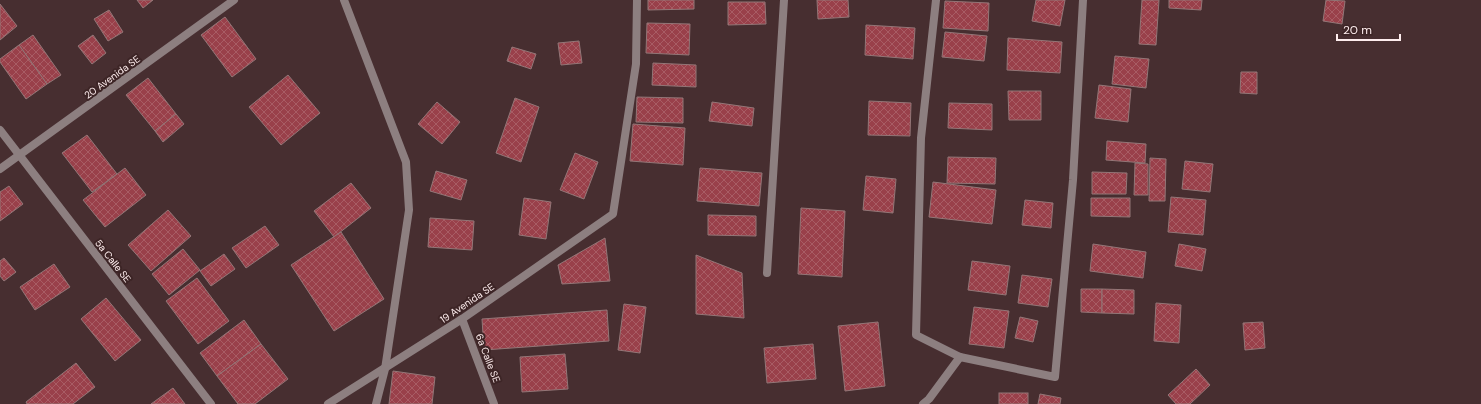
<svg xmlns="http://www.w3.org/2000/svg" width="1481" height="404" viewBox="0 0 1481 404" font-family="'DM Sans',sans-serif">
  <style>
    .building { fill: url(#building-cross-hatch); stroke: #937677 }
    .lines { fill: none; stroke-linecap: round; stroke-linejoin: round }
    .street { stroke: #8d7f80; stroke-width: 8 }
    .labels { text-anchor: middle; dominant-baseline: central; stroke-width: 4; stroke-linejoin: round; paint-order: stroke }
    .street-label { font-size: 10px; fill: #feedee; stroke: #3d2526 }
  </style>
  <defs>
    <pattern id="building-cross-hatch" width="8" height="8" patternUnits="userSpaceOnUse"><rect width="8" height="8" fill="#99404a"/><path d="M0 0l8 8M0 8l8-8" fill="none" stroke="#a85c64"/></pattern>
  </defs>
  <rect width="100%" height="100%" fill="#472e30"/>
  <g class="building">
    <path d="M 137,0 L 153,0 L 143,8 Z"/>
    <path d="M 648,0 L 694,0 L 694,9 L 648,10 Z"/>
    <path d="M 817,0 L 848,0 L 849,17 L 818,19 Z"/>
    <path d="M 1036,0 L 1065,0 L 1060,26 L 1032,21 Z"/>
    <path d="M 1142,0 L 1159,0 L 1156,45 L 1139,44 Z"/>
    <path d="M 1169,0 L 1202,0 L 1201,10 L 1169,8 Z"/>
    <path d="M 1326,0 L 1345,1 L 1342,24 L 1323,21 Z"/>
    <path d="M 945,1 L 989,3 L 988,31 L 943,28 Z"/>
    <path d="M 728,2 L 765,2 L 766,24 L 728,25 Z"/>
    <path d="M 0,4 L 17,26 L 0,40 Z"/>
    <path d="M 109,10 L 123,32 L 108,41 L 94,19 Z"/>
    <path d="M 225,17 L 256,59 L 232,77 L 201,35 Z"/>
    <path d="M 647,23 L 690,24 L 689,55 L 646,53 Z"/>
    <path d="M 866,25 L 915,28 L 913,59 L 865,55 Z"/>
    <path d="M 945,32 L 987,36 L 984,61 L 942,57 Z"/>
    <path d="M 33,35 L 61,75 L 47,84 L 19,45 Z"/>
    <path d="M 93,35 L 106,53 L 92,64 L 78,46 Z"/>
    <path d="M 1008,38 L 1062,42 L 1060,73 L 1007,70 Z"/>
    <path d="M 579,41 L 582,63 L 561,65 L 558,43 Z"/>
    <path d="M 19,45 L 47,84 L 26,99 L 0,62 L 0,59 Z"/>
    <path d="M 512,47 L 536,54 L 531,69 L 507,61 Z"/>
    <path d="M 1115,56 L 1149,59 L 1146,88 L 1112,84 Z"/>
    <path d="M 653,63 L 696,65 L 696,87 L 652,85 Z"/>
    <path d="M 1241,72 L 1257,72 L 1257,94 L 1240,93 Z"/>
    <path d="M 288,75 L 320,113 L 281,145 L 249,107 Z"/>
    <path d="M 148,78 L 176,114 L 155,131 L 126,95 Z"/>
    <path d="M 1099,85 L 1131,89 L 1128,122 L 1095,118 Z"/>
    <path d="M 1008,91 L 1041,91 L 1041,120 L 1009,120 Z"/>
    <path d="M 637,97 L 683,98 L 683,123 L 636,122 Z"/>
    <path d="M 515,98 L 539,107 L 521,162 L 496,153 Z"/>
    <path d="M 869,101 L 911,103 L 910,136 L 868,135 Z"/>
    <path d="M 437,102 L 460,122 L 442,144 L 418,124 Z"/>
    <path d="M 712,102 L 754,108 L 752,126 L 709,121 Z"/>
    <path d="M 949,103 L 992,104 L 992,130 L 948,128 Z"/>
    <path d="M 176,114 L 184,124 L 163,142 L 155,131 Z"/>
    <path d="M 633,124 L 685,128 L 683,165 L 630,161 Z"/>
    <path d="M 87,135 L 117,174 L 92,192 L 62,153 Z"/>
    <path d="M 1107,141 L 1146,144 L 1145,163 L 1106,160 Z"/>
    <path d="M 575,153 L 598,162 L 584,199 L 560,190 Z"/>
    <path d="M 948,157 L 996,158 L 995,184 L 947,183 Z"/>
    <path d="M 1150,158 L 1166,159 L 1165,201 L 1149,201 Z"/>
    <path d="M 1185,161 L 1213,164 L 1210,192 L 1182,189 Z"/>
    <path d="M 1135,163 L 1148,164 L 1148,195 L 1134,195 Z"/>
    <path d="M 125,168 L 146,195 L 105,227 L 83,200 Z"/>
    <path d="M 700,168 L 762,173 L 759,206 L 697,201 Z"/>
    <path d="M 436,171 L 467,180 L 461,200 L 430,191 Z"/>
    <path d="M 1092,172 L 1127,173 L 1126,194 L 1092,194 Z"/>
    <path d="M 866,176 L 896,179 L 893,213 L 863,210 Z"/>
    <path d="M 933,182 L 996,190 L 992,224 L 929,217 Z"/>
    <path d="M 351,183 L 371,208 L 334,237 L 314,211 Z"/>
    <path d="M 9,186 L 23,204 L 0,221 L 0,192 Z"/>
    <path d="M 1171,197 L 1206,200 L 1203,235 L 1168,232 Z"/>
    <path d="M 524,198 L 551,202 L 546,239 L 519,235 Z"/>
    <path d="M 1091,198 L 1130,198 L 1130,217 L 1091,216 Z"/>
    <path d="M 1025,200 L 1053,203 L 1051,228 L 1022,225 Z"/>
    <path d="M 801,208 L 845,211 L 842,277 L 798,274 Z"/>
    <path d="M 168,210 L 191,236 L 151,271 L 128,245 Z"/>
    <path d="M 708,215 L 756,216 L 756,236 L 708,235 Z"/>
    <path d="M 430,218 L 474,221 L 472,250 L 428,247 Z"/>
    <path d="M 265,226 L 279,245 L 246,268 L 232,248 Z"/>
    <path d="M 341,232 L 384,299 L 334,331 L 291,265 Z"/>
    <path d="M 605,238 L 610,281 L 562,284 L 558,265 Z"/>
    <path d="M 1093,244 L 1146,252 L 1143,278 L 1090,271 Z"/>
    <path d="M 1179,244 L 1206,249 L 1202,271 L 1175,266 Z"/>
    <path d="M 183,249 L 200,270 L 169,295 L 152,274 Z"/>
    <path d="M 224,254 L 235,269 L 211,286 L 200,271 Z"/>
    <path d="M 696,255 L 742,273 L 744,318 L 696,314 Z"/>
    <path d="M 4,258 L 16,272 L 4,281 L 0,276 L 0,261 Z"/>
    <path d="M 972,261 L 1010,266 L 1006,295 L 968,290 Z"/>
    <path d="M 54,264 L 70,287 L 35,310 L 20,287 Z"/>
    <path d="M 1022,275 L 1052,279 L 1048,307 L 1018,303 Z"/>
    <path d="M 197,278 L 229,321 L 198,344 L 166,301 Z"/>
    <path d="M 1081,289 L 1102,289 L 1102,313 L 1081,312 Z"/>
    <path d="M 1102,289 L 1134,290 L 1134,314 L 1102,313 Z"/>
    <path d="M 106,298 L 141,340 L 115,361 L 81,319 Z"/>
    <path d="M 1156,303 L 1181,305 L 1179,343 L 1154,341 Z"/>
    <path d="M 624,304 L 646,307 L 640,353 L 618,350 Z"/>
    <path d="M 974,307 L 1009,311 L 1004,348 L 969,344 Z"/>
    <path d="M 607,310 L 609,341 L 484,350 L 482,319 Z"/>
    <path d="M 1020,317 L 1038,321 L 1033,342 L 1015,338 Z"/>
    <path d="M 244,320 L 261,344 L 217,376 L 200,353 Z"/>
    <path d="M 878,322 L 885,386 L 845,391 L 838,326 Z"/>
    <path d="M 1263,322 L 1265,348 L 1245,350 L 1243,323 Z"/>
    <path d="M 261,344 L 288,379 L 255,404 L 238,404 L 217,376 Z"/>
    <path d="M 813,344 L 816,379 L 767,383 L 764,348 Z"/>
    <path d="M 565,354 L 568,389 L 522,392 L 520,357 Z"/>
    <path d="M 76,363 L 95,387 L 73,404 L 27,404 L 26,402 Z"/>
    <path d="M 1196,369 L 1210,385 L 1190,404 L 1176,404 L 1168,395 Z"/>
    <path d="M 393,371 L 435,377 L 432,404 L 389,404 Z"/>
    <path d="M 173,388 L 185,404 L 151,404 Z"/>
    <rect x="999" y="393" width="29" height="11"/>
    <path d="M 1040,394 L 1061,398 L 1060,404 L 1038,404 Z"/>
  </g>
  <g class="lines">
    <g class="street">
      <path d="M 344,0 L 406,162 L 409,210 L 385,369 L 376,404"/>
      <path d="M 936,0 L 921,138 L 916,335 L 960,357 L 1055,377 L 1073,180 L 1083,0"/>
      <path d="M 0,130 L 211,404"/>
      <path d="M 0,169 L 234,0"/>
      <path d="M 767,273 L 784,0"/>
      <path d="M 462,319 L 494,404"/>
      <path d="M 328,404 L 462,319 L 613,214 L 636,64 L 637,0"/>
      <path d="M 923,404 L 929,399 L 960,357"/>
    </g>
  </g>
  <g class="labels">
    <g class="street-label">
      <text transform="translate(112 77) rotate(-36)">20 Avenida SE</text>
      <text transform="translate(113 261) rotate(52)">5a Calle SE</text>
      <text transform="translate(467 303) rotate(-34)">19 Avenida SE</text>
      <text transform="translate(488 358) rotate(69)">6a Calle SE</text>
    </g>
  </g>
  <path d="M1337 34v6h63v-6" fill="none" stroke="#feedee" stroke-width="2"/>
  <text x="1343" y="34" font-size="12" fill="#feedee" stroke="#3d2526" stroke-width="3" paint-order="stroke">20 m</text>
</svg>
